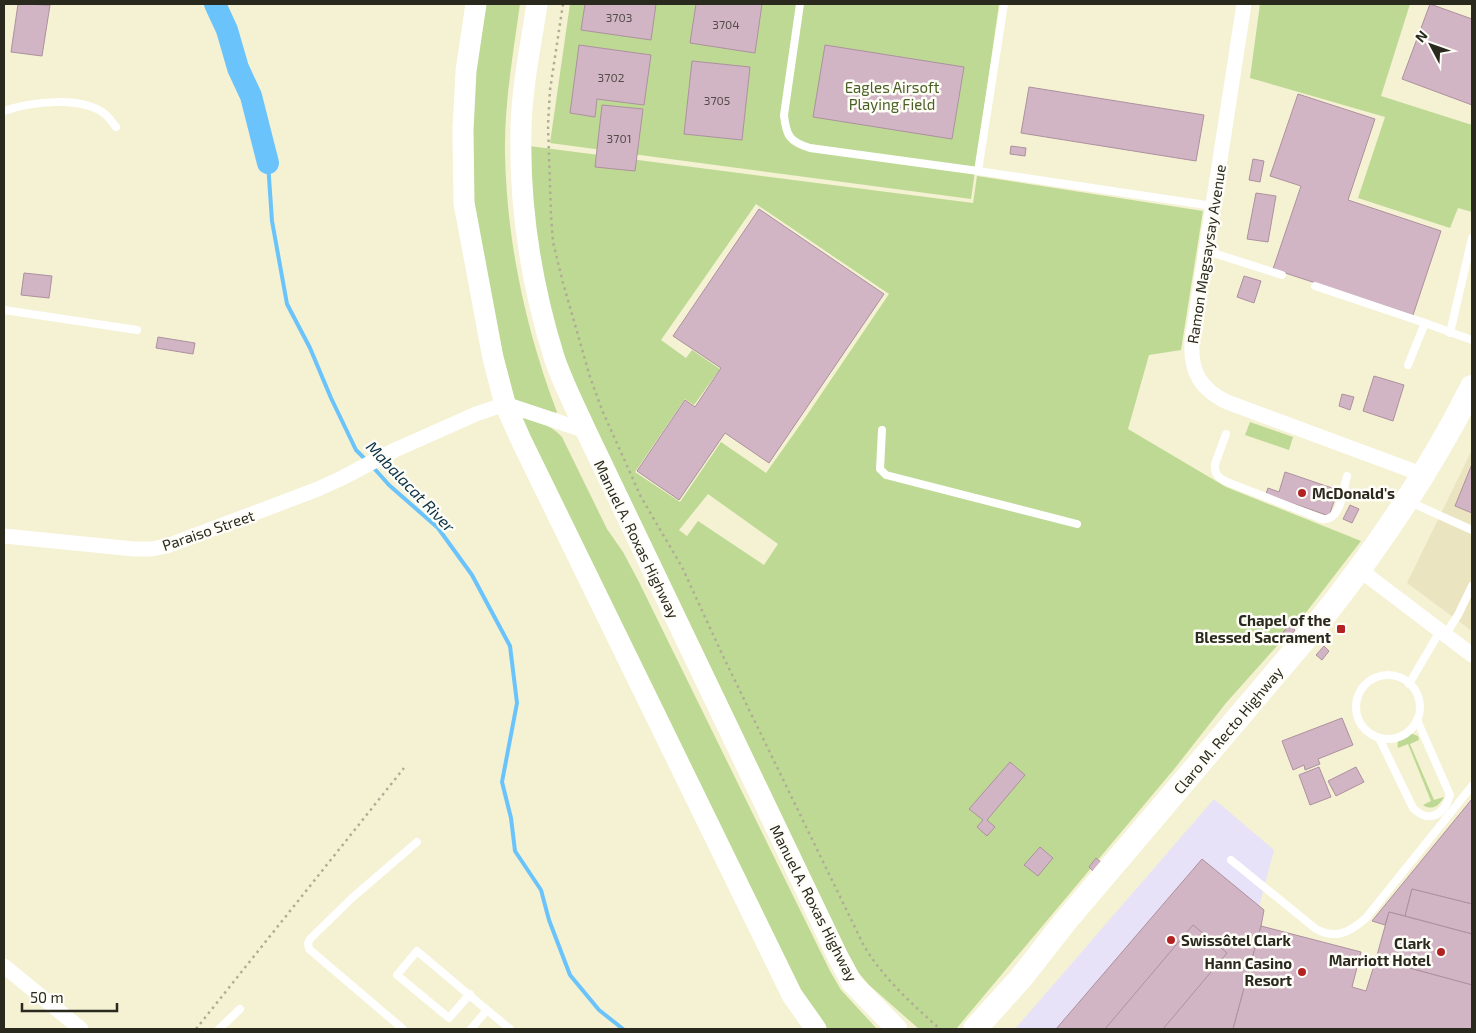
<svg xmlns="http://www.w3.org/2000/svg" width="1476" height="1033" viewBox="0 0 1476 1033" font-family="'Exo 2',sans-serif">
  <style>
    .commercial { fill: #e7e2f8 }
    .built { fill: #eae4c0 }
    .green { fill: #bdd994; fill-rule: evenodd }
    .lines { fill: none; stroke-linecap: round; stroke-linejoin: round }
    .stream { stroke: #6ac4fb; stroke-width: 4 }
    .river { stroke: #6ac4fb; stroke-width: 22 }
    .building { fill: #d2b5c4; stroke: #ad919f }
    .path { stroke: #b0ad96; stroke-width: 2.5; stroke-dasharray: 2.5 4; stroke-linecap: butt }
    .lane { stroke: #fff; stroke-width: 8 }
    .street { stroke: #fff; stroke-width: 15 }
    .secondary { stroke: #fff; stroke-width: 21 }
    .primary { stroke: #fff; stroke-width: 24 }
    .poi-dot { fill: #b22223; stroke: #fefdf7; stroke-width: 2 }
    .labels { text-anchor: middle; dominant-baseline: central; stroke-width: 5; stroke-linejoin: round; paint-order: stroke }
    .number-label { font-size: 12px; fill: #544c48 }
    .park-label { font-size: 15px; fill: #495f24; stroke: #fefdf7 }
    .street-label { font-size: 15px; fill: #2a291e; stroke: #fefdf7 }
    .poi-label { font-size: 15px; font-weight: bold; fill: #2a291e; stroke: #fefdf7; text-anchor: end }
    .water-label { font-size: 16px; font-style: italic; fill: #083147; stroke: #fefdf7 }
  </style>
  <rect width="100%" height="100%" fill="#f5f1d3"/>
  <path class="commercial" d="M 1214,799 L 1274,850 L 1227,1029 L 1015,1029 Z"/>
  <path class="built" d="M 1472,450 L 1472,631 L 1407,583 Z"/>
  <g class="green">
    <path d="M 482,4 L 520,4 C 513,54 504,105 505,155 C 507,243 526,331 557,412 L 556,413 L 515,400 L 477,257 L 468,114 Z"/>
    <path d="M 570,4 L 999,4 L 971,199 L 550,143 Z"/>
    <path d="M 1260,4 L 1410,4 L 1381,96 L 1472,125 L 1472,212 L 1458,208 L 1450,228 L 1358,198 L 1385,117 L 1250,78 Z"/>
    <path d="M 529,146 L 973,203 L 977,176 L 1203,211 L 1181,350 L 1149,355 L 1128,429 L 1226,487 L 1361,541 L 1301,619 L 1226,703 L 1175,768 L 956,1029 L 919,1029 L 869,985 L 858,972 L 846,950 L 583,401 L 562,351 L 550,316 L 533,229 ZM 756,204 L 889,294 L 805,418 L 766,473 L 721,442 L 680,502 L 635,472 L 685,399 L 694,405 L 720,369 L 692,350 L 686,358 L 661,340 ZM 708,494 L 778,544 L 764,565 L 698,521 L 687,536 L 679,530 Z"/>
    <path d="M 518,415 C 535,420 550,424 562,437 L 607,529 L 623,552 L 639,582 L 830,971 L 841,990 L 877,1029 L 824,1029 L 813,1017 Z"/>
    <path d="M 1250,422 L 1293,437 L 1289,450 L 1245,435 Z"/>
    <path d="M 1410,733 L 1418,736 L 1419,740 L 1410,744 L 1434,800 L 1444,797 C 1439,806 1432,811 1423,805 L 1431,801 L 1408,744 L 1398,748 C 1396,739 1402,734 1410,733 Z"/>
  </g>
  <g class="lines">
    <g class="stream">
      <path d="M 268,163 L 272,221 L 287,304 L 310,348 L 331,398 L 356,450 L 367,461"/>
      <path d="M 372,466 L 389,485 L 438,528 L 472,575 L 510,646 L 517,703 L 502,782 L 511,818 L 515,851 L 541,890 L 549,920 L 570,975 L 599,1010 L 623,1029"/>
    </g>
    <path class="river" d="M 215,4 L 227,30 L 238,68 L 251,96 L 268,163"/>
  </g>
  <g class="building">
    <path d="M 18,4 L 50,5 L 42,56 L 11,52 Z"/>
    <path d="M 585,4 L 656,4 L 651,40 L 581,30 Z"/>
    <path d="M 696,4 L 762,4 L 755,53 L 690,43 Z"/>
    <path d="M 1430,4 L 1472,19 L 1472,105 L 1402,79 Z"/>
    <path d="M 579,45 L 651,55 L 644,105 L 597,99 L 595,117 L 570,113 Z"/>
    <path d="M 825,45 L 964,67 L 952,139 L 813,117 Z"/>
    <path d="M 692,61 L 750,67 L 742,140 L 684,134 Z"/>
    <path d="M 1029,87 L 1204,115 L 1196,161 L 1021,133 Z"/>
    <path d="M 1298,94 L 1375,119 L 1348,200 L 1441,231 L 1413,315 L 1273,269 L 1301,186 L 1270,176 Z"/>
    <path d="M 602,105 L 643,109 L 635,171 L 595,167 Z"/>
    <path d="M 1011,146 L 1026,148 L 1025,156 L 1010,154 Z"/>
    <path d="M 1253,159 L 1264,161 L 1260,182 L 1249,180 Z"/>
    <path d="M 1256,193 L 1276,196 L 1268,242 L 1247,239 Z"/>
    <path d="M 759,209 L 884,294 L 769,463 L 725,433 L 679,500 L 637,471 L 685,400 L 695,407 L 721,368 L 673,336 Z"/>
    <path d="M 24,273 L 52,276 L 49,298 L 21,295 Z"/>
    <path d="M 1244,276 L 1261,281 L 1254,303 L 1237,297 Z"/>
    <path d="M 158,337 L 195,343 L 193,354 L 156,348 Z"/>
    <path d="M 1374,376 L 1404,385 L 1393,421 L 1363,411 Z"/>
    <path d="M 1342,394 L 1354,397 L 1350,410 L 1339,406 Z"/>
    <path d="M 1472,464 L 1472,513 L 1455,506 Z"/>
    <path d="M 1285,472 L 1338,490 L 1329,516 L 1266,494 L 1268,488 L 1279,492 Z"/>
    <path d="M 1350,505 L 1359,509 L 1352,523 L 1343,519 Z"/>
    <path d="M 1289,625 L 1295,630 L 1288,639 L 1282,634 Z"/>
    <path d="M 1324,646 L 1329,651 L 1322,660 L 1316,655 Z"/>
    <path d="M 1342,718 L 1353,745 L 1318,759 L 1320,764 L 1305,770 L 1304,765 L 1293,770 L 1282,741 Z"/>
    <path d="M 1010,762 L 1025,775 L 987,820 L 995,827 L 987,836 L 977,827 L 983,820 L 969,809 Z"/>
    <path d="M 1319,767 L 1331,797 L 1310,805 L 1299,775 Z"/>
    <path d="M 1356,767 L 1364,782 L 1336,796 L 1328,781 Z"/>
    <path d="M 1472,799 L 1472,904 L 1412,889 L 1405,916 L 1389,912 L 1385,925 L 1372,921 Z"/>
    <path d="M 1040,847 L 1053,858 L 1038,876 L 1024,865 Z"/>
    <path d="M 1096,858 L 1102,863 L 1094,872 L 1089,867 Z"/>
    <path d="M 1202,859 L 1264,910 L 1261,926 L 1233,1029 L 1056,1029 Z"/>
    <path d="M 1412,889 L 1472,904 L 1472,934 L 1405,916 Z"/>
    <path d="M 1389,912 L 1472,934 L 1472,985 L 1376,959 Z"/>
    <path d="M 1193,925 L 1227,953 L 1163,1029 L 1105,1029 Z"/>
    <path d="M 1261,926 L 1361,952 L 1352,987 L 1366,991 L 1376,959 L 1472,985 L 1472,1029 L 1233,1029 Z"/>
  </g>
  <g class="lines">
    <g class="path">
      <path d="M 563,4 L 550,90 L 548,125 L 551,216 L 553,242 L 563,283 L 590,377 L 602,410 L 641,497 L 682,567 L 722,654 L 864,946 C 884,979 912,1004 940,1029"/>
      <path d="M 196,1029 L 404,768"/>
    </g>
    <g class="lane">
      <path d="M 800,4 L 784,115 C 786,136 790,142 810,148 L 978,171"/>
      <path d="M 1004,4 L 978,171 L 1213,206"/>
      <path d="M 4,111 C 30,102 83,95 106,115 C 109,118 113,123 116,127"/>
      <path d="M 1207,251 L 1282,275"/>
      <path d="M 1315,286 L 1425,323"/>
      <path d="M 4,310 L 137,330"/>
      <path d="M 1450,333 L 1472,238"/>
      <path d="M 1408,365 L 1425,323 L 1472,340"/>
      <path d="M 882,430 L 880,469 L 886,475 L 1077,524"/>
      <path d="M 1226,434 L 1215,464 C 1214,475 1219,478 1227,482 L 1322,519 C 1341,522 1343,490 1347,476"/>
      <path d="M 1410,502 L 1472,530"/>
      <path d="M 1445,635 L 1458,615 L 1472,586"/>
      <circle cx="1388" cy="707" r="32"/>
      <path d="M 1409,684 L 1440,631"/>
      <path d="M 1379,738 L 1413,808 C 1429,824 1444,815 1450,795 L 1417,720"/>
      <path d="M 1231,860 L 1316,929 C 1336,940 1350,932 1366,918 L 1472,786"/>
      <path d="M 470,994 L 449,1018 L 397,975 L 417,951 L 487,1010 L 471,1029"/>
      <path d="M 487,1010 L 510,1029"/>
      <path d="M 219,1029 L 240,1009"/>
      <path d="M 403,1029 L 309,949 L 308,943 L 310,939 L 352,898 L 417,842"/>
    </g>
    <g class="street">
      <path d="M 1244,4 L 1192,341 C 1190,371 1200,389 1227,402 L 1424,475"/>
      <path d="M 4,536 L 134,549 L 151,549 L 167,546 L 318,489 L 342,478 L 395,450 L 476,414 L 505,404 L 586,431"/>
      <path d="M 1360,570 L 1472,655"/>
      <path d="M 4,966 L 81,1029"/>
    </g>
    <g class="secondary">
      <path d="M 476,4 L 466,71 L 463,130 L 464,203 L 493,358 L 505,404 L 521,440 L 792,995 L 816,1029"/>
      <path d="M 537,4 C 531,45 522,86 521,128 C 519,206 531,283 554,357 C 562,382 575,406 586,431 L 838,957 L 852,983 L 897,1029"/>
    </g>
    <path class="primary" d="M 975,1029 L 1021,978 L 1064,923 L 1315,627 C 1375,552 1429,473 1472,387"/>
  </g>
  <g class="poi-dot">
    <circle cx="1302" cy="493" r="5"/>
    <rect x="1336" y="624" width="10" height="10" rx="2.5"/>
    <circle cx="1171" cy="940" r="5"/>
    <circle cx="1441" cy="952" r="5"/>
    <circle cx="1302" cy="972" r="5"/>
  </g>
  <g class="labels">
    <g class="number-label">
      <text x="619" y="17">3703</text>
      <text x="726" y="24">3704</text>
      <text x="611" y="77">3702</text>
      <text x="717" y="100">3705</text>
      <text x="619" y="138">3701</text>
    </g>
    <g class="park-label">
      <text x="892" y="87">Eagles Airsoft<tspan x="892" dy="17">Playing Field</tspan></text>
    </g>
    <g class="street-label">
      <text transform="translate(1206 254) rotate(-81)">Ramon Magsaysay Avenue</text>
      <text transform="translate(208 530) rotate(-19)">Paraiso Street</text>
      <text transform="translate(637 539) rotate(64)">Manuel A. Roxas Highway</text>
      <text transform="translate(1228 730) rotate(-50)">Claro M. Recto Highway</text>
      <text transform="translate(814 903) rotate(63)">Manuel A. Roxas Highway</text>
    </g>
    <g class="poi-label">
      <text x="1312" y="493" text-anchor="start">McDonald's</text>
      <text x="1331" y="620">Chapel of the<tspan x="1331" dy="17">Blessed Sacrament</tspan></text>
      <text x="1181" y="940" text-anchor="start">Swissôtel Clark</text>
      <text x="1431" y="943">Clark<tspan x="1431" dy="17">Marriott Hotel</tspan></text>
      <text x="1292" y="963">Hann Casino<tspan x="1292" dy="17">Resort</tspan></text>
    </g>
    <g class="water-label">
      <text transform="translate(411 486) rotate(46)">Mabalacat River</text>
    </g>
  </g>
  <rect width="1476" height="1033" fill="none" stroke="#2a291e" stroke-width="10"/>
  <g transform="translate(1431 45) rotate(311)" stroke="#fefdf7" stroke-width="4" paint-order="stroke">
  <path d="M0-4L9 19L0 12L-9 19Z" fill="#2a291e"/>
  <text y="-8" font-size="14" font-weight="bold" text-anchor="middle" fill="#2a291e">N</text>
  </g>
  <path d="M22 1003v8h95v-8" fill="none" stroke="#2a291e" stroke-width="2.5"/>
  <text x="30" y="1003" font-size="15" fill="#2a291e" stroke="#fefdf7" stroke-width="4" paint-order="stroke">50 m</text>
</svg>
